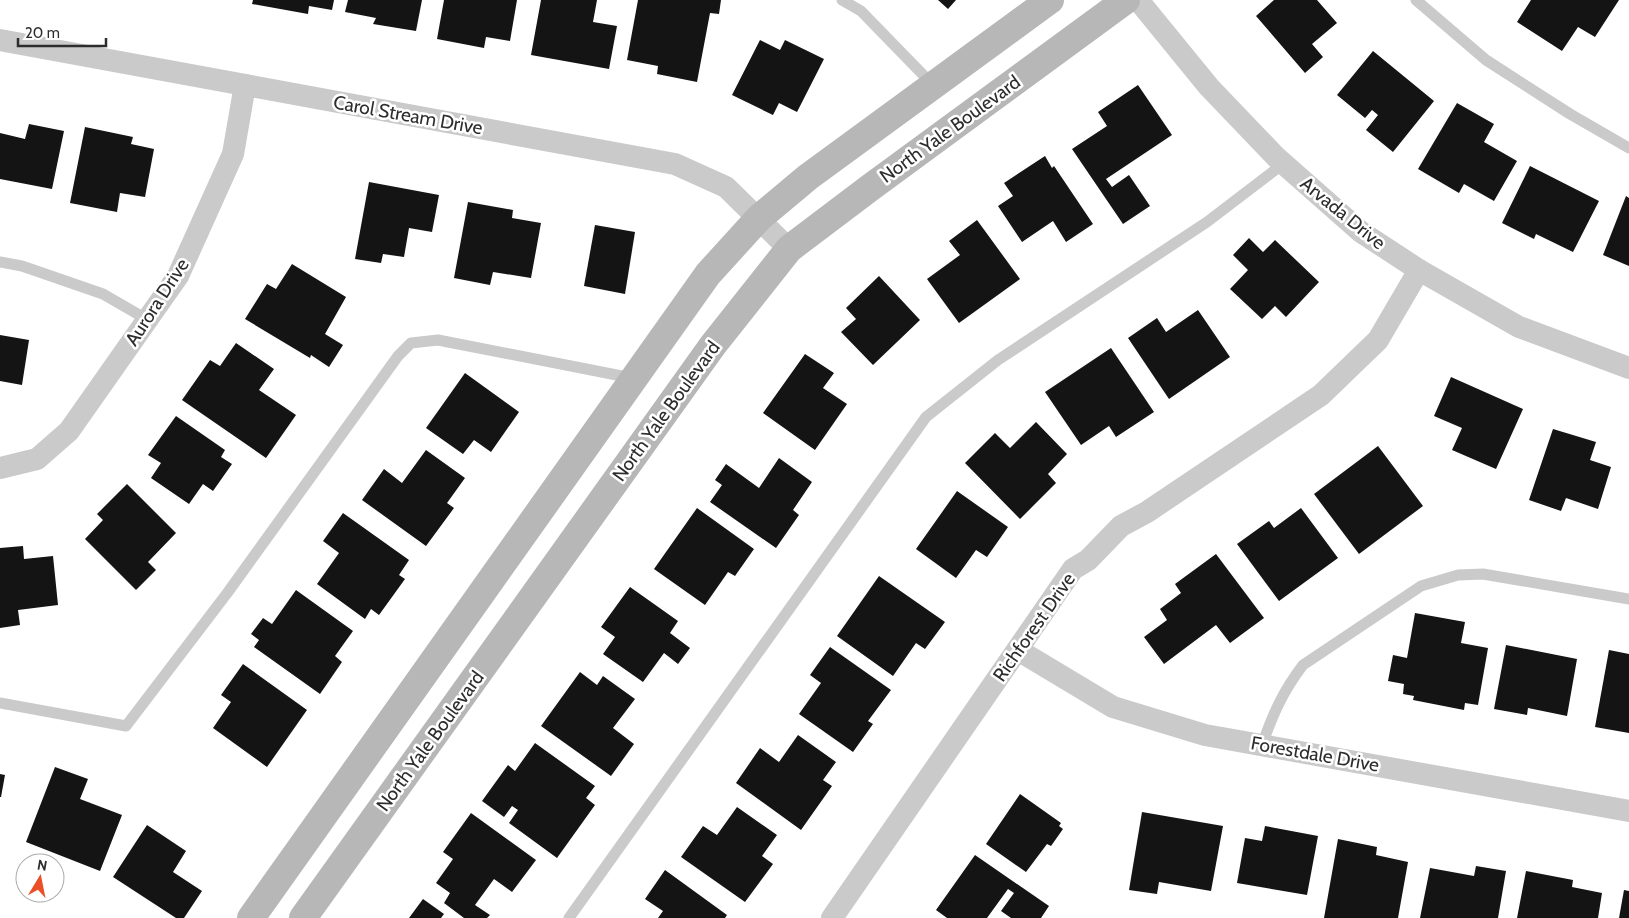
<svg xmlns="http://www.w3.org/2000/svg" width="1629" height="918" viewBox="0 0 1629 918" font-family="Cabin,sans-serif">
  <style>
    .building { fill: #141414 }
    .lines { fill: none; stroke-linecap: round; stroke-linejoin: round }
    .lane { stroke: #cacaca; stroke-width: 11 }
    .street { stroke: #cacaca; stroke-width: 22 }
    .secondary { stroke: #b7b7b7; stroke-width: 28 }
    .labels { text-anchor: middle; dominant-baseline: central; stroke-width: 5; stroke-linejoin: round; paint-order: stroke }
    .street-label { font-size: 19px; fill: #2d2d2d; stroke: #fff }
  </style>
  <rect width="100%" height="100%" fill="#fff"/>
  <g class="building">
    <path d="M 253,0 L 334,0 L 332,10 L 309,6 L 308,14 L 252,4 Z"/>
    <path d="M 348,0 L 422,0 L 416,31 L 373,24 L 376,18 L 345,12 Z"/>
    <path d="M 444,0 L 517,0 L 510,41 L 486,37 L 484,48 L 437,39 Z"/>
    <path d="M 541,0 L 597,0 L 593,22 L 617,26 L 609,69 L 531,55 Z"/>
    <path d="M 638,0 L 721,0 L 719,14 L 710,13 L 697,82 L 657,74 L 658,66 L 627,60 Z"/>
    <path d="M 938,0 L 956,0 L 948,9 Z"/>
    <path d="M 1274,0 L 1317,0 L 1337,23 L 1312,44 L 1323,57 L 1305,73 L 1256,16 Z"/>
    <path d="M 1531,0 L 1619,0 L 1595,37 L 1578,27 L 1562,51 L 1517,22 Z"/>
    <path d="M 760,40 L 780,50 L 785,40 L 824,59 L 797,112 L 779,103 L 773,115 L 732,95 Z"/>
    <path d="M 1373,51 L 1434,101 L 1393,152 L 1366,130 L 1378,115 L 1372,110 L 1365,118 L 1337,95 Z"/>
    <path d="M 1138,85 L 1172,135 L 1106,179 L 1112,187 L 1129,175 L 1150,206 L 1123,224 L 1072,149 L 1107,126 L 1098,112 Z"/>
    <path d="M 1457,103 L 1494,124 L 1484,142 L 1517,161 L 1494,201 L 1464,184 L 1459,193 L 1418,169 Z"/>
    <path d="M 29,124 L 64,131 L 52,189 L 0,179 L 0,133 L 25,139 Z"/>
    <path d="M 85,127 L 133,137 L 131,144 L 154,149 L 145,197 L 120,193 L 117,212 L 70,203 Z"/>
    <path d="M 1045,156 L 1052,168 L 1054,166 L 1093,224 L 1066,242 L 1053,221 L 1022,242 L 998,206 L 1013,196 L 1004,183 Z"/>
    <path d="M 1530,166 L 1599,201 L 1573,252 L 1536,234 L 1534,239 L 1502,223 Z"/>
    <path d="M 369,182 L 439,195 L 432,232 L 409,228 L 404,257 L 383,254 L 381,263 L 355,259 Z"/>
    <path d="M 1626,196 L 1629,198 L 1629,266 L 1603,255 Z"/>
    <path d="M 468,202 L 513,210 L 512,218 L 541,223 L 531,278 L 493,272 L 490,285 L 454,278 Z"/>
    <path d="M 977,220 L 1020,279 L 959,323 L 927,279 L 960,255 L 949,241 Z"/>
    <path d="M 595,225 L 635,232 L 625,294 L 584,286 Z"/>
    <path d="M 1249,238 L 1263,252 L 1275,240 L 1319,282 L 1286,317 L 1275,306 L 1262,319 L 1230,289 L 1248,270 L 1233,255 Z"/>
    <path d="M 292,264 L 346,297 L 325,334 L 343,345 L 329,367 L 311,355 L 310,358 L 245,319 L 267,284 L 276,289 Z"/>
    <path d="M 879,276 L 920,320 L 873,365 L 841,332 L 856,319 L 846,308 Z"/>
    <path d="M 1198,310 L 1230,357 L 1169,399 L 1128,338 L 1157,318 L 1166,332 Z"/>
    <path d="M 0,335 L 29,340 L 22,385 L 0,381 Z"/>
    <path d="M 236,343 L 274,369 L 259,390 L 296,415 L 266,458 L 182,400 L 210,360 L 220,366 Z"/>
    <path d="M 1111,348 L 1154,412 L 1116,437 L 1109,426 L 1081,445 L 1045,392 Z"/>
    <path d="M 805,354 L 834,373 L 823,388 L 847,404 L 815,450 L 763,413 Z"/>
    <path d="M 465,373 L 519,412 L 491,452 L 474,440 L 463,454 L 426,428 Z"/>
    <path d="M 1451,377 L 1523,409 L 1496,469 L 1452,450 L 1462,428 L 1434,416 Z"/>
    <path d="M 176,416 L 225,450 L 221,457 L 232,464 L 213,491 L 203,484 L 189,504 L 151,478 L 161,463 L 148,455 Z"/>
    <path d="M 1036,422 L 1067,454 L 1048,474 L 1056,483 L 1020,519 L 965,463 L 995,433 L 1010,448 Z"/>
    <path d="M 1553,429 L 1596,442 L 1590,460 L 1611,467 L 1598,509 L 1566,498 L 1561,511 L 1529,500 Z"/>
    <path d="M 1378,446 L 1423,506 L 1359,554 L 1314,494 Z"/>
    <path d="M 426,450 L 465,478 L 447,503 L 454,508 L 426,546 L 362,500 L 384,469 L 402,483 Z"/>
    <path d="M 779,458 L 812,482 L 793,510 L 799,515 L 776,548 L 710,502 L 722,485 L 715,480 L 726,464 L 759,488 Z"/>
    <path d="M 127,484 L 176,533 L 148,562 L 156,570 L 136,590 L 85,539 L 103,520 L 97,514 Z"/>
    <path d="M 957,491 L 1008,527 L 987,557 L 976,550 L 956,578 L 916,549 Z"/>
    <path d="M 697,508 L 754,549 L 735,576 L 728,572 L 705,605 L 654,569 Z"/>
    <path d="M 1301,508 L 1338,558 L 1279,601 L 1237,544 L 1269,521 L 1274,528 Z"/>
    <path d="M 343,513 L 409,560 L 399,575 L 405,579 L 379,615 L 371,609 L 365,619 L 317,584 L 339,553 L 323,541 Z"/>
    <path d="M 23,546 L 24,559 L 53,556 L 58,605 L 18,610 L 20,625 L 0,628 L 0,548 Z"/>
    <path d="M 1216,554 L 1264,618 L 1230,643 L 1216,625 L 1164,664 L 1144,637 L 1167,620 L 1160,609 L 1181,593 L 1175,584 Z"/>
    <path d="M 879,576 L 945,622 L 925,649 L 916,643 L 893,676 L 837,636 Z"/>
    <path d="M 630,587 L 678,621 L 670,633 L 690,648 L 678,664 L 664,653 L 643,682 L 603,654 L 615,637 L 601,627 Z"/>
    <path d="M 296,590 L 353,631 L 335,656 L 342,662 L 320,694 L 254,647 L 259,640 L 251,634 L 263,618 L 272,624 Z"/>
    <path d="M 1415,613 L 1465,622 L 1461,643 L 1488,648 L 1478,705 L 1465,703 L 1464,710 L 1413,700 L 1414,696 L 1403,694 L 1404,684 L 1388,681 L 1393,655 L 1407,658 Z"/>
    <path d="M 1506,645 L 1577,659 L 1567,716 L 1528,708 L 1527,715 L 1494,709 Z"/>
    <path d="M 830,647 L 891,690 L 868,721 L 873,724 L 853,752 L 799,714 L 821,683 L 810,675 Z"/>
    <path d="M 1609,650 L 1629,654 L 1629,733 L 1595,727 Z"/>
    <path d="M 243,664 L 307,710 L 267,767 L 213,728 L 231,702 L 221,695 Z"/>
    <path d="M 580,672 L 597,685 L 603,676 L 635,699 L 613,728 L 634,744 L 611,776 L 541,726 Z"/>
    <path d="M 798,735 L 836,762 L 823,780 L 832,786 L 801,830 L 736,783 L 760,748 L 779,762 Z"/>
    <path d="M 535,743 L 595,786 L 586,798 L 595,805 L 557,858 L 509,823 L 518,810 L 512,806 L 504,817 L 482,801 L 508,765 L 515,771 Z"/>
    <path d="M 55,767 L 88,779 L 80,799 L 122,815 L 100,871 L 26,842 Z"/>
    <path d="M 0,774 L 5,775 L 1,797 L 0,797 Z"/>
    <path d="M 1020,794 L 1061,823 L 1059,826 L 1063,829 L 1051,846 L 1047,844 L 1026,872 L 986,844 Z"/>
    <path d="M 737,807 L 777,835 L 762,856 L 773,864 L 745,902 L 681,857 L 703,826 L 717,835 Z"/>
    <path d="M 1142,812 L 1223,826 L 1211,891 L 1159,882 L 1157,894 L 1129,890 Z"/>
    <path d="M 471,813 L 536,860 L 512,892 L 494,879 L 475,905 L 490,915 L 487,918 L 464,918 L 444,903 L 450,893 L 436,883 L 453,859 L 443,852 Z"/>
    <path d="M 147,825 L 186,851 L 173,872 L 202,891 L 184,918 L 176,918 L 113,877 Z"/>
    <path d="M 1265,826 L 1318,836 L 1307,895 L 1237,883 L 1245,838 L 1262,841 Z"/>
    <path d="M 1338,839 L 1377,847 L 1376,855 L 1408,862 L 1398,918 L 1324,918 Z"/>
    <path d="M 975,855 L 1049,906 L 1041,918 L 1011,918 L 1001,911 L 1014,893 L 1008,889 L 987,918 L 947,918 L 936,910 Z"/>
    <path d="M 1476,866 L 1506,871 L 1498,918 L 1420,918 L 1430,868 L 1474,876 Z"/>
    <path d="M 665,870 L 727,915 L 725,918 L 658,918 L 663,911 L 645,899 Z"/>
    <path d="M 1526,871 L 1573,880 L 1572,887 L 1602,893 L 1598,918 L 1517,918 Z"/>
    <path d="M 1624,890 L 1629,891 L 1629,918 L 1619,918 Z"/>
    <path d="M 423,899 L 444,914 L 441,918 L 409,918 Z"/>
  </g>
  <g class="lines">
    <g class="lane">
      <path d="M 842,0 L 861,11 L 933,85"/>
      <path d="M 1416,0 L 1486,60 L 1570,114 L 1629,148"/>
      <path d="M 0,262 L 22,266 L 103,294 L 148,320"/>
      <path d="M 0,703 L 126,726 L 228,592 L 398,356 L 411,343 L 438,340 L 632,378"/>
      <path d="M 1262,745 C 1273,714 1283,691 1303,665 L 1421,586 L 1458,575 L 1483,574 L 1629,599"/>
      <path d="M 569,918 L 926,417 L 998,360 L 1207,222 L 1283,164"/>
    </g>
    <g class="street">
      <path d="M 1138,0 L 1209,87 L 1276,157 L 1361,232 L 1419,270 L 1519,327 L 1629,368"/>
      <path d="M 0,40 L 675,164 L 726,187 L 789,249"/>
      <path d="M 0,468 L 37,459 L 69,431 L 178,276 L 233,154 L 245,85"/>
      <path d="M 1018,650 L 1113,707 L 1205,735 L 1629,811"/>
      <path d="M 832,918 L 1073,569 L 1088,560 L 1121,526 L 1147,512 L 1321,395 L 1378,340 L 1419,270"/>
    </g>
    <g class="secondary">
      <path d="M 251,918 L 708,274 L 759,218 L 808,177 L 1050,0"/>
      <path d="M 303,918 L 713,345 L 789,249 L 871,187 L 1126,0"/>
    </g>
  </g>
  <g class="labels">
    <g class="street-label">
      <text transform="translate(408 115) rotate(10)">Carol Stream Drive</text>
      <text transform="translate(950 129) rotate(-36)">North Yale Boulevard</text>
      <text transform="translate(1343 213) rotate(39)">Arvada Drive</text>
      <text transform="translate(157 302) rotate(-57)">Aurora Drive</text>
      <text transform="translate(666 411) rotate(-54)">North Yale Boulevard</text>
      <text transform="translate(1034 627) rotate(-55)">Richforest Drive</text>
      <text transform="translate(430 741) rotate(-54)">North Yale Boulevard</text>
      <text transform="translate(1315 754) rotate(10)">Forestdale Drive</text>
    </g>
  </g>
  <g transform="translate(40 878) rotate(10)"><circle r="24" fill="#ffffff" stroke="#ababab"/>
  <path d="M0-4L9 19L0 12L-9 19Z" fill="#eb4f28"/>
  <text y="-8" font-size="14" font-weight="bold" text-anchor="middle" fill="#2d2d2d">N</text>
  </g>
  <path d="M18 38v8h88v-8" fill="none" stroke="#2d2d2d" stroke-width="2.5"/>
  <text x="25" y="38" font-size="15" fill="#2d2d2d" stroke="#ffffff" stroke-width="4" paint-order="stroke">20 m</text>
</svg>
